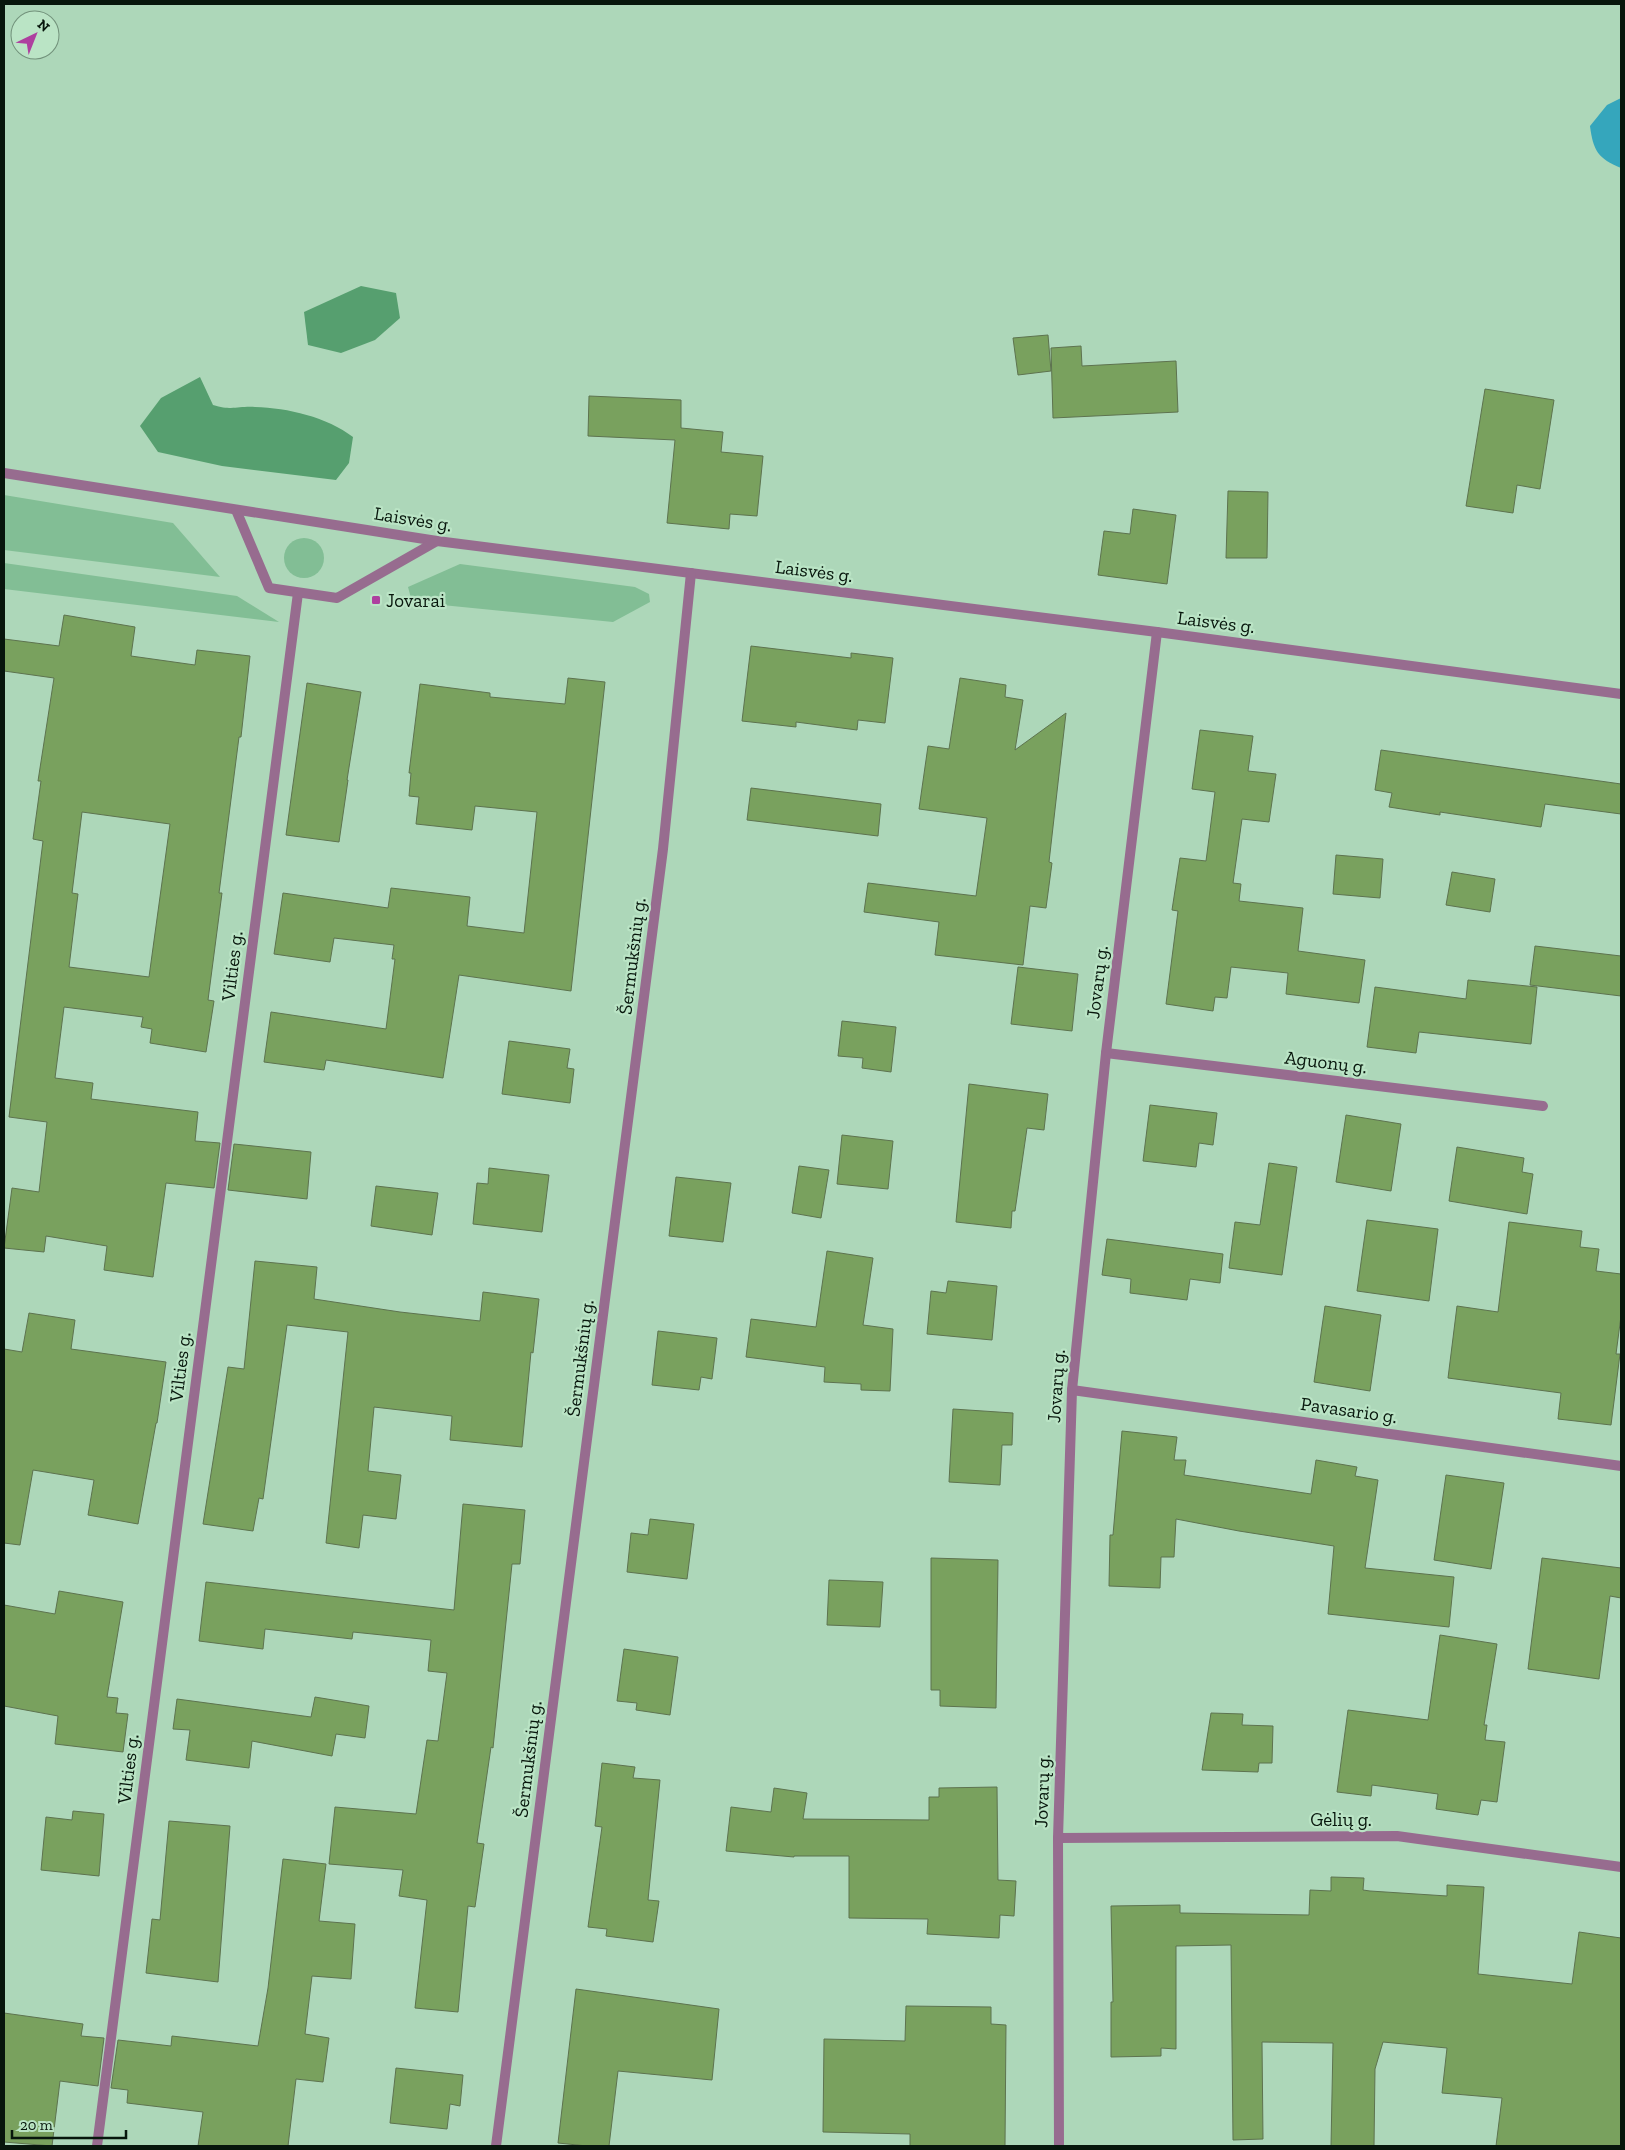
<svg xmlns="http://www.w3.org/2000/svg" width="1625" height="2150" viewBox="0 0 1625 2150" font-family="'Zilla Slab',serif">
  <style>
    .green { fill: #82be95 }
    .forest { fill: #569f6f }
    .water { fill: #35a6bc }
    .building { fill: #79a15e; stroke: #5d734f; fill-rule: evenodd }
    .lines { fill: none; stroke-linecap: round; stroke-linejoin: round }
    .street { stroke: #976c8f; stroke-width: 10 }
    .poi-dot { fill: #ae409f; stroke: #bae4c5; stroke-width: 2 }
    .labels { text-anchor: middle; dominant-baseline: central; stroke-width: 4.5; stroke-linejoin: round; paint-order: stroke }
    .street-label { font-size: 19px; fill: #07160c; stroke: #bae4c5 }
    .poi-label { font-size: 19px; fill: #07160c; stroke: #bae4c5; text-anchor: start }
  </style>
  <rect width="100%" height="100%" fill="#add7b9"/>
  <g class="green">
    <path d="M 4,495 L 173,523 L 220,577 L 4,550 Z"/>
    <circle cx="304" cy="558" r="20"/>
    <path d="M 4,563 L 237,596 L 279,622 L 4,589 Z"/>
    <path d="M 460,564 L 635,587 L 649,594 L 650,602 L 613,622 L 412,602 L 408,587 Z"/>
  </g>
  <g class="forest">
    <path d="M 361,286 L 396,293 L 400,318 L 375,340 L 341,353 L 308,345 L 304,312 Z"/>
    <path d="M 200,377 L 213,405 C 233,411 237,406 255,407 C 288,408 327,417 353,437 L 349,463 L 336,480 L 222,466 L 158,452 L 140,426 L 161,398 Z"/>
  </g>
  <path class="water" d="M 1621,98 L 1621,168 C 1598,159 1593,150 1590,126 L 1607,105 Z"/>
  <g class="building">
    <path d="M 1048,335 L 1051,371 L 1018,375 L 1013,338 Z"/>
    <path d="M 1081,346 L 1082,366 L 1176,361 L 1178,412 L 1053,418 L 1051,348 Z"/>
    <path d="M 1485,389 L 1554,400 L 1540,489 L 1517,485 L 1513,513 L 1466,506 Z"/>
    <path d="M 589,396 L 681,400 L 681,428 L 723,432 L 721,452 L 763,456 L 757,516 L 730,514 L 729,529 L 667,523 L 675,440 L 588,436 Z"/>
    <path d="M 1228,491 L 1268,492 L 1267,558 L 1226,558 Z"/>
    <path d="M 1133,509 L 1176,515 L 1167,584 L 1098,575 L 1104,531 L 1130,534 Z"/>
    <path d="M 64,615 L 135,627 L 131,656 L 195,665 L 197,650 L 250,656 L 241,737 L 239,737 L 219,893 L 222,893 L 208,1000 L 214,1001 L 206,1052 L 150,1043 L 152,1029 L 141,1027 L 143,1017 L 64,1007 L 55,1078 L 93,1083 L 91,1099 L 198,1112 L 195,1141 L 220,1143 L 214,1188 L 166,1183 L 153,1277 L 104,1270 L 107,1246 L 46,1236 L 44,1252 L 4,1248 L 12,1188 L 39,1192 L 47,1122 L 9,1117 L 43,841 L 33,839 L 41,781 L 38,781 L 54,678 L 4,671 L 4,639 L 59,646 ZM 82,812 L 170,824 L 149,977 L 69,967 L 78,894 L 72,893 Z"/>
    <path d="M 751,646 L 851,658 L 851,653 L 893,658 L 885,723 L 858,720 L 857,730 L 796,722 L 796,727 L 742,721 Z"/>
    <path d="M 568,678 L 605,682 L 571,991 L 459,975 L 443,1078 L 326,1060 L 324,1070 L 264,1062 L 271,1012 L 386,1029 L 395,959 L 392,959 L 394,945 L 334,938 L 330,962 L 274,954 L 283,893 L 388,908 L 391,888 L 470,897 L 467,926 L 524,933 L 537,812 L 475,806 L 472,830 L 416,824 L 419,797 L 409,796 L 411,773 L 409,773 L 420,684 L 490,693 L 490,697 L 565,704 Z"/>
    <path d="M 960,678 L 1006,685 L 1005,697 L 1023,700 L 1015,750 L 1066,713 L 1049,862 L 1052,863 L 1046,908 L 1030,906 L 1023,965 L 935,955 L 939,922 L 864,912 L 868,883 L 976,896 L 987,818 L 919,809 L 928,746 L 949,749 Z"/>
    <path d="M 307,683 L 361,692 L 347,780 L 348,780 L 339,842 L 286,835 Z"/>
    <path d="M 1200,730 L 1253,736 L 1248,771 L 1276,774 L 1269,822 L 1242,819 L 1233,883 L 1241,884 L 1239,901 L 1303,908 L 1298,951 L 1365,960 L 1359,1003 L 1286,994 L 1288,973 L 1231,967 L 1227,998 L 1215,997 L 1213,1011 L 1166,1004 L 1178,911 L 1172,910 L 1180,858 L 1206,861 L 1215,792 L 1192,789 Z"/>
    <path d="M 1381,750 L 1621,784 L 1621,814 L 1545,804 L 1541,827 L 1440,812 L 1440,815 L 1389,807 L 1392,793 L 1375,790 Z"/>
    <path d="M 751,788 L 881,804 L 878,836 L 747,820 Z"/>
    <path d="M 1336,855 L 1383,859 L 1380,898 L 1333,894 Z"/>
    <path d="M 1452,872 L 1495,879 L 1490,912 L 1446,905 Z"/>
    <path d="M 1535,946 L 1621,956 L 1621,996 L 1530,985 Z"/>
    <path d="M 1018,967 L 1078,974 L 1072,1031 L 1011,1024 Z"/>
    <path d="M 1468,980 L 1537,987 L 1531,1044 L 1419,1032 L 1416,1053 L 1367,1047 L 1375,987 L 1466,999 Z"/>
    <path d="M 842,1021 L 896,1027 L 891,1072 L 862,1068 L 863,1058 L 838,1056 Z"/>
    <path d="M 509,1041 L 570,1049 L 567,1068 L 574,1069 L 570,1103 L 502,1094 Z"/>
    <path d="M 969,1084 L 1048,1094 L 1044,1130 L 1027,1128 L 1015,1211 L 1012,1211 L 1011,1228 L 956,1222 Z"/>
    <path d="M 1150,1105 L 1217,1113 L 1213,1145 L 1199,1143 L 1196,1167 L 1143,1161 Z"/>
    <path d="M 1346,1115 L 1401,1124 L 1391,1191 L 1336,1182 Z"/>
    <path d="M 842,1135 L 893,1141 L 888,1189 L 837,1184 Z"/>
    <path d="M 234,1144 L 311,1152 L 307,1199 L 228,1190 Z"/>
    <path d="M 1457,1147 L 1524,1158 L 1522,1172 L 1533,1174 L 1527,1214 L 1449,1201 Z"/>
    <path d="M 1269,1163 L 1297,1167 L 1282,1275 L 1229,1268 L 1235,1222 L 1260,1225 Z"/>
    <path d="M 799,1166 L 829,1170 L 821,1218 L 792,1213 Z"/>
    <path d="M 489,1168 L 549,1175 L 542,1232 L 473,1224 L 477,1183 L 488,1184 Z"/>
    <path d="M 676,1177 L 731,1183 L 723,1242 L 669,1236 Z"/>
    <path d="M 376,1186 L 438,1193 L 432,1235 L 371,1226 Z"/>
    <path d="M 1367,1220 L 1438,1229 L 1429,1301 L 1357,1291 Z"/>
    <path d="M 1509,1222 L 1582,1231 L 1580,1247 L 1599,1249 L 1596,1271 L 1621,1274 L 1621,1316 L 1616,1354 L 1620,1354 L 1611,1425 L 1558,1419 L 1561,1393 L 1448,1378 L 1457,1306 L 1498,1312 Z"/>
    <path d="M 1107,1239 L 1223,1254 L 1220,1283 L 1190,1279 L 1187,1300 L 1130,1293 L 1131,1279 L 1102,1275 Z"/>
    <path d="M 827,1251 L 873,1258 L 863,1325 L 893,1329 L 890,1391 L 861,1390 L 861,1384 L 824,1382 L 825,1367 L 746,1357 L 751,1319 L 816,1327 Z"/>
    <path d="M 255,1261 L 317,1267 L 314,1299 L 400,1312 L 480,1321 L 483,1292 L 539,1299 L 533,1353 L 531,1352 L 522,1447 L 450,1440 L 452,1416 L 374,1407 L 368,1471 L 401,1475 L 396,1519 L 363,1515 L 359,1548 L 326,1543 L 348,1332 L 287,1325 L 263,1499 L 259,1498 L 253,1531 L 203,1524 L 228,1367 L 244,1369 Z"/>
    <path d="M 948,1281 L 997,1286 L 992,1340 L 927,1334 L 931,1291 L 946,1293 Z"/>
    <path d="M 1325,1306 L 1381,1315 L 1370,1391 L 1314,1382 Z"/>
    <path d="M 29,1313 L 75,1320 L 71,1349 L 166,1362 L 157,1423 L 156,1423 L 138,1524 L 88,1515 L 94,1480 L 33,1470 L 20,1545 L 4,1543 L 4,1349 L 22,1352 Z"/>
    <path d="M 658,1331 L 717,1338 L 712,1379 L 701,1377 L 699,1390 L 652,1385 Z"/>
    <path d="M 953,1409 L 1013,1413 L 1012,1445 L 1002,1445 L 1000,1485 L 949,1482 Z"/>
    <path d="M 1122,1431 L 1177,1437 L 1174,1460 L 1186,1460 L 1184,1475 L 1311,1494 L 1316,1460 L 1357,1467 L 1355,1476 L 1378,1480 L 1365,1568 L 1454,1577 L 1449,1627 L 1328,1614 L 1334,1546 L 1239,1531 L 1176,1519 L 1174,1557 L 1161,1557 L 1160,1588 L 1109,1586 L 1110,1535 L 1113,1535 Z"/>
    <path d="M 1446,1475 L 1504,1483 L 1491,1569 L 1434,1560 Z"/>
    <path d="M 463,1504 L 525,1510 L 520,1564 L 512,1564 L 493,1748 L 491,1747 L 477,1843 L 484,1844 L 475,1907 L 468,1906 L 458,2012 L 415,2008 L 427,1900 L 399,1896 L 403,1870 L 329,1864 L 335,1807 L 416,1814 L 427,1740 L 438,1741 L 447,1673 L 428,1671 L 431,1640 L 353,1632 L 352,1639 L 265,1629 L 263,1649 L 199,1641 L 206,1582 L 454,1610 Z"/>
    <path d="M 650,1519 L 694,1524 L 687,1579 L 627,1572 L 631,1533 L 648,1535 Z"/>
    <path d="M 931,1558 L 998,1560 L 996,1708 L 940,1706 L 940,1690 L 931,1690 Z"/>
    <path d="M 1542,1558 L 1621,1568 L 1621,1598 L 1610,1596 L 1599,1679 L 1528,1669 Z"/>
    <path d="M 829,1580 L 883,1582 L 880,1627 L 827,1625 Z"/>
    <path d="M 59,1591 L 123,1602 L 107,1697 L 118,1698 L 116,1713 L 128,1714 L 123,1752 L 55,1744 L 58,1716 L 4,1706 L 4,1605 L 55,1614 Z"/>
    <path d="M 1440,1635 L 1497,1644 L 1484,1725 L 1487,1725 L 1485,1740 L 1505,1742 L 1497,1802 L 1481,1800 L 1478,1815 L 1436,1809 L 1438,1794 L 1372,1785 L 1371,1796 L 1337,1792 L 1348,1710 L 1428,1720 Z"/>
    <path d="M 624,1649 L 678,1657 L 670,1715 L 636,1710 L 637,1703 L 617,1701 Z"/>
    <path d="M 315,1697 L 369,1706 L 365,1738 L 336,1734 L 332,1756 L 252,1741 L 249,1768 L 186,1760 L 190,1730 L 173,1729 L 177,1699 L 311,1717 Z"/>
    <path d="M 1211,1713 L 1243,1714 L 1242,1725 L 1273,1726 L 1272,1763 L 1259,1763 L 1258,1772 L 1202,1770 Z"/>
    <path d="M 602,1763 L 635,1767 L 633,1778 L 660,1780 L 648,1900 L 659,1901 L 653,1942 L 606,1936 L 607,1929 L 588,1927 L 602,1827 L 595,1826 Z"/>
    <path d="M 997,1787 L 998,1880 L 1016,1881 L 1014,1916 L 1000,1915 L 999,1938 L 927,1934 L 928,1919 L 849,1918 L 849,1856 L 794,1856 L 794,1857 L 726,1851 L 731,1807 L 771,1812 L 774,1788 L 807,1793 L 803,1819 L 929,1820 L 929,1797 L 939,1797 L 939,1788 Z"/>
    <path d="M 73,1811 L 104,1814 L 99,1876 L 41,1870 L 46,1817 L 72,1820 Z"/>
    <path d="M 169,1821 L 230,1826 L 218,1982 L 146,1973 L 152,1919 L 160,1920 Z"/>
    <path d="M 283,1859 L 326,1864 L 319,1921 L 355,1924 L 351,1979 L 312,1976 L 305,2034 L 329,2038 L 323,2082 L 296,2079 L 288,2146 L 198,2146 L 203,2112 L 127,2103 L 128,2090 L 111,2088 L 118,2040 L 171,2046 L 172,2036 L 258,2046 L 268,1988 Z"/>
    <path d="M 1331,1877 L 1364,1878 L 1363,1890 L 1370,1891 L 1447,1896 L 1447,1885 L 1484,1887 L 1478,1974 L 1572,1984 L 1579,1932 L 1621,1938 L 1621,2146 L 1496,2146 L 1502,2098 L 1442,2093 L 1447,2048 L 1383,2042 L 1375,2069 L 1374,2146 L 1331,2146 L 1333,2043 L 1262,2042 L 1263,2139 L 1233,2140 L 1231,1945 L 1176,1946 L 1176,2049 L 1161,2048 L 1161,2056 L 1111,2057 L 1111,2002 L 1113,2002 L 1111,1906 L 1180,1905 L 1180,1913 L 1309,1915 L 1310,1890 L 1331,1891 Z"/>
    <path d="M 576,1989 L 719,2009 L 712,2080 L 618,2071 L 609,2146 L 587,2146 L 558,2143 Z"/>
    <path d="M 906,2006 L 991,2007 L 991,2024 L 1006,2025 L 1005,2146 L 910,2146 L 910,2134 L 823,2132 L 824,2039 L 905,2041 Z"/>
    <path d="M 4,2013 L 83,2024 L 81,2036 L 104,2038 L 98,2086 L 60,2081 L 52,2146 L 4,2142 Z"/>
    <path d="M 396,2068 L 463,2075 L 460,2106 L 450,2104 L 447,2129 L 390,2123 Z"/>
  </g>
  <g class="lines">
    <g class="street">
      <path d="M 4,473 L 437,541 L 1157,632 L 1621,694"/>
      <path d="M 236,510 L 269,588 L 337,598 L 437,541"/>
      <path d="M 1106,1053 L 1543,1106"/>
      <path d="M 1072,1390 L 1621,1466"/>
      <path d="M 1058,1838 L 1397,1836 L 1621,1867"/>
      <path d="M 97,2146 L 298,593"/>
      <path d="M 496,2146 L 663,849 L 691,573"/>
      <path d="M 1059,2146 L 1058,1838 L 1072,1390 L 1106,1053 L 1157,632"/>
    </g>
  </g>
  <rect class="poi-dot" x="371" y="595" width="10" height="10" rx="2.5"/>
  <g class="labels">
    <g class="street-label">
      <text transform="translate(413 519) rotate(9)">Laisvės g.</text>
      <text transform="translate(814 571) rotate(7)">Laisvės g.</text>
      <text transform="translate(1216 622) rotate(7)">Laisvės g.</text>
      <text transform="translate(632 956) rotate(-83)">Šermukšnių g.</text>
      <text transform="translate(232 966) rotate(-83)">Vilties g.</text>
      <text transform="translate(1097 982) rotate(-83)">Jovarų g.</text>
      <text transform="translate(1326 1062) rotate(7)">Aguonų g.</text>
      <text transform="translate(580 1358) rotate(-83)">Šermukšnių g.</text>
      <text transform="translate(180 1367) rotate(-83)">Vilties g.</text>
      <text transform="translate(1056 1386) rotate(-86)">Jovarų g.</text>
      <text transform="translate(1349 1410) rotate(8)">Pavasario g.</text>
      <text transform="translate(528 1759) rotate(-83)">Šermukšnių g.</text>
      <text transform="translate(128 1769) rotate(-83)">Vilties g.</text>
      <text transform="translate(1042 1791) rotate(-88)">Jovarų g.</text>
      <text x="1341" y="1819">Gėlių g.</text>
    </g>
    <g class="poi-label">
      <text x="386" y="600">Jovarai</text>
    </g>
  </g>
  <rect width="1625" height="2150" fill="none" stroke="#07160c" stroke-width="10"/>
  <g transform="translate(35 35) rotate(43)"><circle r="24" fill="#bae4c5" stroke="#72927b"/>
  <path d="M0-4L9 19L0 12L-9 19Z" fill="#ae409f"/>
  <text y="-8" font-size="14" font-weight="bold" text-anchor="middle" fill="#07160c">N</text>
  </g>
  <path d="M12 2130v8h114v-8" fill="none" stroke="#07160c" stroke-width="2.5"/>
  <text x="20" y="2130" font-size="15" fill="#07160c" stroke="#bae4c5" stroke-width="4" paint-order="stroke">20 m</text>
</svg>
